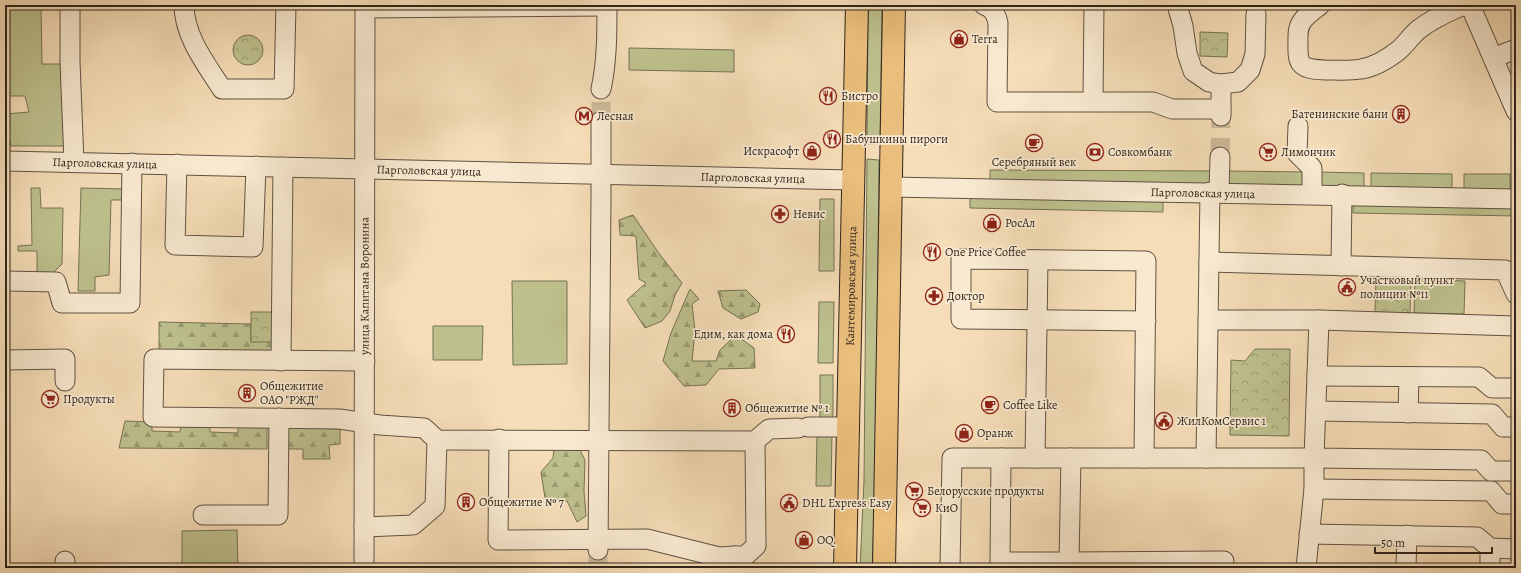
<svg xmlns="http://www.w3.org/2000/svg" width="1521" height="573" viewBox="0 0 1521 573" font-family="Alegreya,serif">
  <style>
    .green { fill: #bdc08d; stroke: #767254 }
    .forest { fill: url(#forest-firs); stroke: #767254 }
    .park { fill: url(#park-crowns); stroke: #767254 }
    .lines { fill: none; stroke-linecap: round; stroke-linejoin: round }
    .minor-tunnel { stroke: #cdb898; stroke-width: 19; stroke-dasharray: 19 10; stroke-linecap: butt }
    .minor-casing { stroke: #605243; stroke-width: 21 }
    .major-casing { stroke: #2f241c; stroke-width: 24 }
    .minor { stroke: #f8e9d0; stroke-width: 19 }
    .major { stroke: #eabe7c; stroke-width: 22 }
    .labels { text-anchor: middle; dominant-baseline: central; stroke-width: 3.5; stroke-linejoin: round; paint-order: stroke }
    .poi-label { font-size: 12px; fill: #2f241c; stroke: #f8e9d0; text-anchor: start }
    .street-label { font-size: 12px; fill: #2f241c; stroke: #f8e9d0 }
  </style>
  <defs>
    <pattern id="forest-firs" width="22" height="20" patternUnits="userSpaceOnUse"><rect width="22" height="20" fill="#bdc08d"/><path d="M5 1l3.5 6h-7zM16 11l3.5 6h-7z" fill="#9a9c72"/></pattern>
    <pattern id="park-crowns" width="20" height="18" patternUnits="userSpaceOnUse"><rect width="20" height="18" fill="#bdc08d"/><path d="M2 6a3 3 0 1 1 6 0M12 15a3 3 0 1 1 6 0" fill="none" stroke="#9a9c72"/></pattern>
  </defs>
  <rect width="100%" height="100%" fill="#f5ddb7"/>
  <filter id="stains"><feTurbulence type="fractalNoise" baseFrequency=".005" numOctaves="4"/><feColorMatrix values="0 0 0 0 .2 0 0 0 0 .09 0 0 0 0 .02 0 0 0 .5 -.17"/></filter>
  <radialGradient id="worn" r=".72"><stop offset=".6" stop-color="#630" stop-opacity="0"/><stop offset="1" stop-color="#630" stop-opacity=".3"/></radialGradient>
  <g class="green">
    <path d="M 5,5 L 41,5 L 42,64 L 66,64 L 69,146 L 11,146 L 10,141 L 5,140 L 5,114 L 29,112 L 25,96 L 6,96 Z"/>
    <path d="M 868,5 L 882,5 L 880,144 L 867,144 Z"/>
    <path d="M 629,48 L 734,50 L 734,72 L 629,70 Z"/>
    <path d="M 867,159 L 879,160 L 876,481 L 872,568 L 860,568 L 864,481 Z"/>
    <path d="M 990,170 L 1215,171 L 1215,185 L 990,180 Z"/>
    <path d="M 1228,171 L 1307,172 L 1307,186 L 1228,184 Z"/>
    <path d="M 1317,172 L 1364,173 L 1364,187 L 1317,186 Z"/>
    <path d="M 1371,173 L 1452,174 L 1452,188 L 1371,187 Z"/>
    <path d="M 1464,174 L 1510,174 L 1510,190 L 1464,189 Z"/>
    <path d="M 31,188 L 40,188 L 41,208 L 63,208 L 62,264 L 53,273 L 37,273 L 37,251 L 18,251 L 18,246 L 32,245 Z"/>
    <path d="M 81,188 L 127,189 L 127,200 L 111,200 L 109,275 L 95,277 L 95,291 L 78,291 Z"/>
    <path d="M 970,196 L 1163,200 L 1163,212 L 970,208 Z"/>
    <path d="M 820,199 L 834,199 L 834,271 L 819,271 Z"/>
    <path d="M 1353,204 L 1516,207 L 1516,216 L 1353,213 Z"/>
    <path d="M 1415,279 L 1465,281 L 1464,314 L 1414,313 Z"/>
    <path d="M 512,281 L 567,281 L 567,364 L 513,365 Z"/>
    <path d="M 819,302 L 834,302 L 833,363 L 818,363 Z"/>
    <path d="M 433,326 L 483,326 L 482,360 L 433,360 Z"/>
    <rect x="820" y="375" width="13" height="43"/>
    <path d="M 817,434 L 832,435 L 831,486 L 816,486 Z"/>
    <path d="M 237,530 L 238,568 L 182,568 L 182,531 Z"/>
  </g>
  <g class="forest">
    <path d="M 633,215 L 658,252 L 682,283 L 675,295 L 670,311 L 662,321 L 645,328 L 627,300 L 646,283 L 639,279 L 636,236 L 620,235 L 619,220 Z"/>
    <path d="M 690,289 L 699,299 L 692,304 L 695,331 L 692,361 L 716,361 L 720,350 L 736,335 L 754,348 L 755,368 L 719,369 L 706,385 L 684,386 L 663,361 L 671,333 Z"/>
    <path d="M 746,290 L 760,304 L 758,312 L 741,319 L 723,308 L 718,291 Z"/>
    <path d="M 159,322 L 251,324 L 251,341 L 273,342 L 276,358 L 159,357 Z"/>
    <path d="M 125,421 L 152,422 L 152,431 L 180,432 L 181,422 L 210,422 L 210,432 L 238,433 L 238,423 L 267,422 L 267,449 L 119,448 Z"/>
    <path d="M 279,422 L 330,423 L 331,429 L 340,429 L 340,444 L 329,445 L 330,459 L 303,459 L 303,449 L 279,449 Z"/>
    <path d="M 578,446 L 585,460 L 584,491 L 586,516 L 577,522 L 567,501 L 545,498 L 541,472 L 553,458 L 554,448 Z"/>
  </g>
  <g class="park">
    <path d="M 1200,32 L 1228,33 L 1227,57 L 1200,56 Z"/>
    <circle cx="248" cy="50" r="15"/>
    <path d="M 1376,278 L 1411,279 L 1410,313 L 1375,312 Z"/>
    <rect x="251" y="312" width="22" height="30"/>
    <path d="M 1255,349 L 1290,349 L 1289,436 L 1230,435 L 1231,360 L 1245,361 Z"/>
  </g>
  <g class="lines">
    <g class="minor-tunnel">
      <path d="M 601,121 L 601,89"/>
      <path d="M 1220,157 L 1221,116"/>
      <path d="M 598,550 L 598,568"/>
    </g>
    <g class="minor-casing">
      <g id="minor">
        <path d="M 70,5 L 70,62 L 74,162"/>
        <path d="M 184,5 C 184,36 206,64 222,89 L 284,89 L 286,5"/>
        <path d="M 984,5 C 993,8 996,14 998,23 L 997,102 L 1153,102 L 1172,109 L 1221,109"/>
        <path d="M 1177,5 L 1183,26 L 1187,53 L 1193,71 L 1209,82 L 1221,84 L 1221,116"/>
        <path d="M 1320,5 C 1309,14 1298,20 1298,35 C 1298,62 1295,69 1325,70 C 1337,70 1350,71 1361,69 C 1374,67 1389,58 1399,50 C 1406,44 1411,36 1418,30 C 1432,19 1448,12 1464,5"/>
        <path d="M 1470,5 L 1516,111"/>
        <path d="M 365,8 L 607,6"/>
        <path d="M 1493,58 L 1516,49"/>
        <path d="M 1221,84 L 1238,82 L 1250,70 L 1255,54 L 1256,14"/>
        <path d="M 601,89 C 607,62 607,33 607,5"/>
        <path d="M 1093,101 L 1094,5"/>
        <path d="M 1298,126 L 1297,153 L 1312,168 L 1312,194"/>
        <path id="s1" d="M 5,161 L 853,180"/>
        <path d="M 177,164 L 175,245 L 253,247 L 256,166"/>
        <path id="s2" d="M 891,187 L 1516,199"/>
        <path d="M 1219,192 L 1220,157"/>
        <path d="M 1209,262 L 1505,270 L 1516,294"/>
        <path d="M 1341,266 L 1342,194"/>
        <path d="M 5,281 L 56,282 L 62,303 L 130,303 L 132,163"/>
        <path d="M 1208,320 L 1319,320 L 1516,326"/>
        <path d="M 1319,320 L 1314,458 L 1481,460 L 1491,471 L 1516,471"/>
        <path d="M 5,360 L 65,359 L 65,381"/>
        <path d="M 281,361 L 283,167"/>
        <path d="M 365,361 L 154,359 L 153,417 L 339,419 L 380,425 L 424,428 L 437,440 L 755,441 L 769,429 L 798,428"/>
        <path d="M 1317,376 L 1479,377 L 1492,388 L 1516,388"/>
        <path d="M 1316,411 L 1492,414 L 1503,427 L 1516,427"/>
        <path d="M 1408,413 L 1409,377"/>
        <path d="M 808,427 L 849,427"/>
        <path d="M 499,439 L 498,540 L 647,539 L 719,557 L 735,556 L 735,568"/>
        <path d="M 1001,458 L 1071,458"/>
        <path d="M 1035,458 L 1038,260"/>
        <path d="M 1144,458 L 1146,261 L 961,259 L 961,319 L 1146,321"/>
        <path d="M 1206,458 L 1210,192"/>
        <path d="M 1314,489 L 1491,491 L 1502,504 L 1516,504"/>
        <path d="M 203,515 L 278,515 L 279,418"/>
        <path d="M 364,527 L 413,525 L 435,506 L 437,440"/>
        <path d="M 1309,534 L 1477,537 L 1490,548 L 1516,549"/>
        <path d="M 598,550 L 601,197 L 601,121"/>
        <path d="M 735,556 L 745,556 L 756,546 L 755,441"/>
        <path d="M 65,561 L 65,568"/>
        <path d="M 1069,562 L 1224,561"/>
        <path id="s3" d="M 364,568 L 365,5"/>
        <path d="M 950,568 L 952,458 L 1001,458 L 1000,562 L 1069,562 L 1071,458 L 1314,458 L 1314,489 L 1306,568"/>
        <path d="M 1406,568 L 1407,535"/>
        <path d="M 1490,568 L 1490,548"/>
      </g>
    </g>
    <g class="major-casing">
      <g id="major">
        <path id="s4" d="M 845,568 L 857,5"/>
        <path d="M 884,568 L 894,5"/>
      </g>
    </g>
    <use href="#minor" class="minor"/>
    <use href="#major" class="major"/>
  </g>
  <defs>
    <g id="shop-ring" transform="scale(0.9)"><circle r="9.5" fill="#f8e9d0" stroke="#8f2418" stroke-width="1.5"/><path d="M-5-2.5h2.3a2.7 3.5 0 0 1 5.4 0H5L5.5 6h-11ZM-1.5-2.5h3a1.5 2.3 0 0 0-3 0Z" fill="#8f2418"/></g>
    <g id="restaurant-ring" transform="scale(0.9)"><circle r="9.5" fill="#f8e9d0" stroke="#8f2418" stroke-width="1.5"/><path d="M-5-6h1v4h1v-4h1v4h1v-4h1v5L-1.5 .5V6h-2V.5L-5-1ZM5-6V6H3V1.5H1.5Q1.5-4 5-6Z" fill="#8f2418"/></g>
    <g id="building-ring" transform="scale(0.9)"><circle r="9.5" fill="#f8e9d0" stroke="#8f2418" stroke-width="1.5"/><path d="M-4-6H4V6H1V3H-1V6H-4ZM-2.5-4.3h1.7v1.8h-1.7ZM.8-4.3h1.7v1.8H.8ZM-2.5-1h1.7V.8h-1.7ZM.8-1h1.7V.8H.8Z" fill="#8f2418"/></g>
    <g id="metro-ring" transform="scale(0.9)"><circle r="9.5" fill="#f8e9d0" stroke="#8f2418" stroke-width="1.5"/><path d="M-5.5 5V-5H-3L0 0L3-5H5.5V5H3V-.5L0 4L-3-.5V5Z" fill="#8f2418"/></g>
    <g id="cafe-ring" transform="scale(0.9)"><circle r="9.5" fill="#f8e9d0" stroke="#8f2418" stroke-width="1.5"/><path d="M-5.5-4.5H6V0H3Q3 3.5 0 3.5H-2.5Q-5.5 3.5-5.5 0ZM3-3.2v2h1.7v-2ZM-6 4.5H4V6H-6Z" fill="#8f2418"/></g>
    <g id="bank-ring" transform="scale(0.9)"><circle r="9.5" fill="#f8e9d0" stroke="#8f2418" stroke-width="1.5"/><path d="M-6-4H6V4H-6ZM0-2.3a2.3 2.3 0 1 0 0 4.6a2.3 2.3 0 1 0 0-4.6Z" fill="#8f2418"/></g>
    <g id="supermarket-ring" transform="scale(0.9)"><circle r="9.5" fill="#f8e9d0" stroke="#8f2418" stroke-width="1.5"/><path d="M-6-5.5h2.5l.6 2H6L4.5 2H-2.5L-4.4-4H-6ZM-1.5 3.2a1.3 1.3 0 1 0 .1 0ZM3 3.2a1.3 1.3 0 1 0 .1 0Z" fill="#8f2418"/></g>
    <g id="pharmacy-ring" transform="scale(0.9)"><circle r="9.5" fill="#f8e9d0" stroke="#8f2418" stroke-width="1.5"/><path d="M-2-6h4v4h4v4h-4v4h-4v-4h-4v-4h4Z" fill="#8f2418"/></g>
    <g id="civic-ring" transform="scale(0.9)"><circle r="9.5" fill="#f8e9d0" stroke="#8f2418" stroke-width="1.5"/><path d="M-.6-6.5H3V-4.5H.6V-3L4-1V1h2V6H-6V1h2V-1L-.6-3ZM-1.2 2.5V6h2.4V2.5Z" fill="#8f2418"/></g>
  </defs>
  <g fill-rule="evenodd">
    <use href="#shop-ring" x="959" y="39"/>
    <use href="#restaurant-ring" x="828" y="96"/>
    <use href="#building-ring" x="1401" y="114"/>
    <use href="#metro-ring" x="584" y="116"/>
    <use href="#restaurant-ring" x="832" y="139"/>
    <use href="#cafe-ring" x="1034" y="143"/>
    <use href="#shop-ring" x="812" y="151"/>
    <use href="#bank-ring" x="1095" y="152"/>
    <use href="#supermarket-ring" x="1268" y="152"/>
    <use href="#pharmacy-ring" x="780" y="214"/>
    <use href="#shop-ring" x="992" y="223"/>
    <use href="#restaurant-ring" x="932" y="252"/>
    <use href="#civic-ring" x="1347" y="287"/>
    <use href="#pharmacy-ring" x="934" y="296"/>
    <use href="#restaurant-ring" x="786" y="334"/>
    <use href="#building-ring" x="247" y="393"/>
    <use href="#supermarket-ring" x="50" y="399"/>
    <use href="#cafe-ring" x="990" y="405"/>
    <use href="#building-ring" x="732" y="408"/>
    <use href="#civic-ring" x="1164" y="421"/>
    <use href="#shop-ring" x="964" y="433"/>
    <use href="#supermarket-ring" x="914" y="491"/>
    <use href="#building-ring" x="466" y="502"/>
    <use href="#civic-ring" x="789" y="503"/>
    <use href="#supermarket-ring" x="922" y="508"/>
    <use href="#shop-ring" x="804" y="540"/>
  </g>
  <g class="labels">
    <g class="poi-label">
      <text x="972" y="39">Terra</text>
      <text x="841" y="96">Бистро</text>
      <text x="1388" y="114" text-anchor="end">Батенинские бани</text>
      <text x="597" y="116">Лесная</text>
      <text x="845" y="139">Бабушкины пироги</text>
      <text x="799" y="151" text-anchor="end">Искрасофт</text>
      <text x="1108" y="152">Совкомбанк</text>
      <text x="1281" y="152">Лимончик</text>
      <text x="1034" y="162" text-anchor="middle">Серебряный век</text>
      <text x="793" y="214">Невис</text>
      <text x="1005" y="223">РосАл</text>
      <text x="945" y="252">One Price Coffee</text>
      <text x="1360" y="280">Участковый пункт<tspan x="1360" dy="14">полиции №11</tspan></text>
      <text x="947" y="296">Доктор</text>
      <text x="773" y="334" text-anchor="end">Едим, как дома</text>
      <text x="260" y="386">Общежитие<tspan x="260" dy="14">ОАО "РЖД"</tspan></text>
      <text x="63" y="399">Продукты</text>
      <text x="1003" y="405">Coffee Like</text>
      <text x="745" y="408">Общежитие № 1</text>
      <text x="1177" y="421">ЖилКомСервис 1</text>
      <text x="977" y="433">Оранж</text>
      <text x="927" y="491">Белорусские продукты</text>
      <text x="479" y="502">Общежитие № 7</text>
      <text x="802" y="503">DHL Express Easy</text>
      <text x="935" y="508">КиО</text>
      <text x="817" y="540">OQ</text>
    </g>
    <g class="street-label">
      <text stroke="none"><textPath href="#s1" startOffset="100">Парголовская улица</textPath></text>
      <text stroke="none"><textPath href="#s1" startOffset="424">Парголовская улица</textPath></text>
      <text stroke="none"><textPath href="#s1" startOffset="748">Парголовская улица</textPath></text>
      <text stroke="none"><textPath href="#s2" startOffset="312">Парголовская улица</textPath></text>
      <text stroke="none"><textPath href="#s3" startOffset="282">улица Капитана Воронина</textPath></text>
      <text stroke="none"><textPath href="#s4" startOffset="282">Кантемировская улица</textPath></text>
    </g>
  </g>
  <rect width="1521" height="573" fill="none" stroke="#f5ddb7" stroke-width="20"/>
  <rect x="6" y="6" width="1509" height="561" fill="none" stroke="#2f241c" stroke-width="2"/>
  <rect x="10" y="10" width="1501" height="553" fill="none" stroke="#2f241c"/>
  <path d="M1375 547v6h117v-6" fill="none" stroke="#2f241c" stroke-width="2"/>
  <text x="1381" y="547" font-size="12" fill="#2f241c" stroke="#f8e9d0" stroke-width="3" paint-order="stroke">50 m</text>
  <rect width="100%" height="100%" filter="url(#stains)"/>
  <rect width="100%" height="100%" fill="url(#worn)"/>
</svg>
